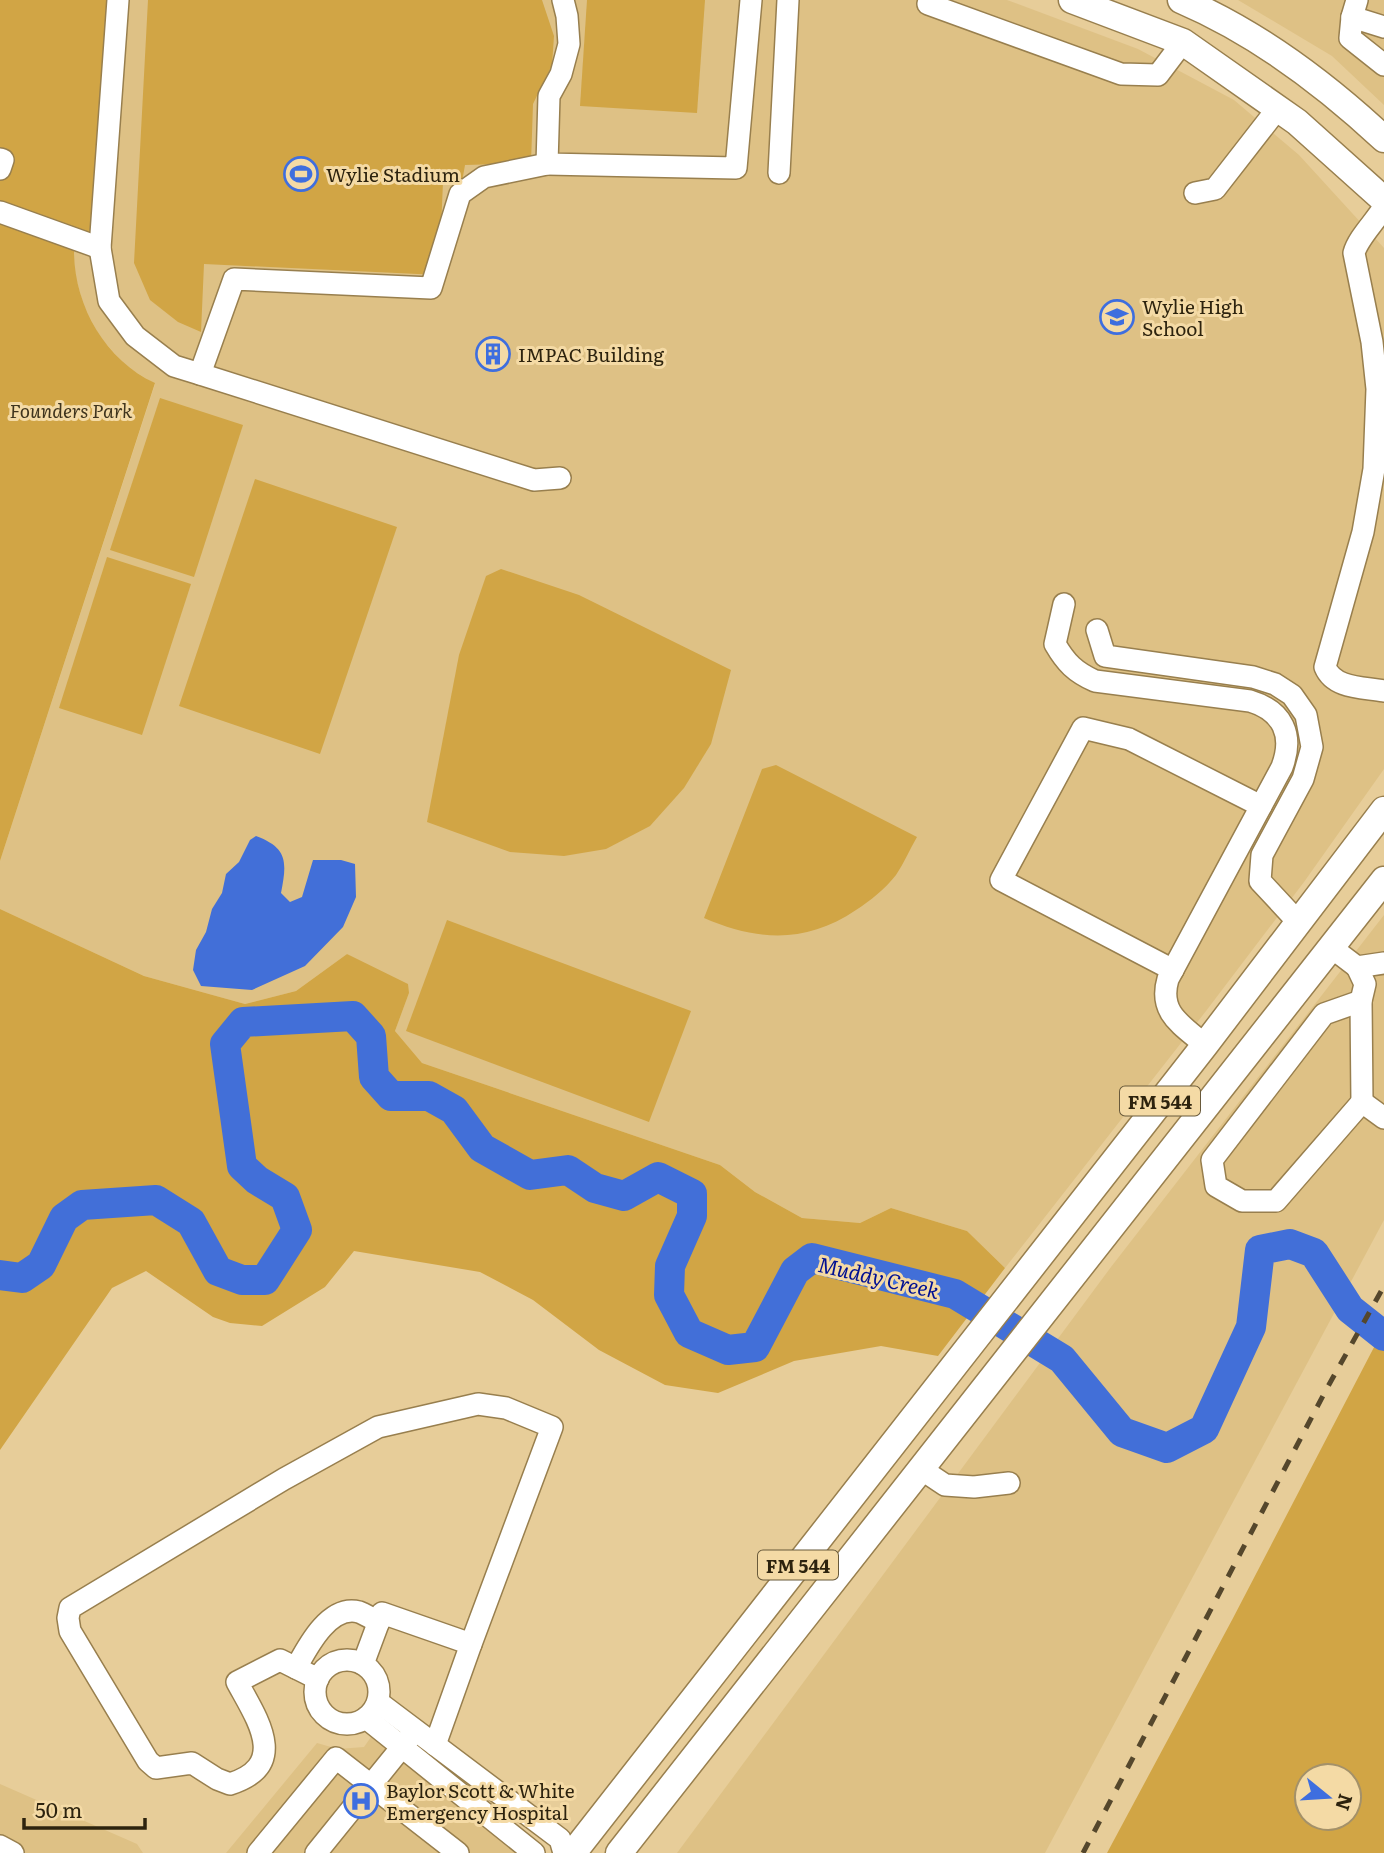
<svg xmlns="http://www.w3.org/2000/svg" width="1384" height="1853" viewBox="0 0 1384 1853" font-family="Literata,serif">
  <style>
    .built { fill: #dec185 }
    .green { fill: #d1a545; fill-rule: evenodd }
    .water { fill: #426fd8 }
    .lines { fill: none; stroke-linecap: round; stroke-linejoin: round }
    .river { stroke: #426fd8; stroke-width: 30 }
    .minor-casing { stroke: #987f4e; stroke-width: 24 }
    .major-casing { stroke: #987f4e; stroke-width: 29 }
    .minor { stroke: #fff; stroke-width: 21 }
    .major { stroke: #fff; stroke-width: 26 }
    .rail { stroke: #55472c; stroke-width: 5; stroke-dasharray: 12 12; stroke-linecap: butt }
    .labels { text-anchor: middle; dominant-baseline: central; stroke-width: 6; stroke-linejoin: round; paint-order: stroke }
    .shield { fill: #f4daa5; stroke: #695a3b; stroke-width: 2 }
    .shield-label { font-size: 18px; font-weight: bold; fill: #2d230e }
    .poi-label { font-size: 19px; fill: #2d230e; stroke: #f4daa5; text-anchor: start }
    .park-label { font-size: 19px; font-style: italic; fill: #3f341d; stroke: #f4daa5 }
    .water-label { font-size: 21px; font-style: italic; fill: #001092; stroke: #f4daa5 }
  </style>
  <rect width="100%" height="100%" fill="#e7cd99"/>
  <g class="built">
    <path d="M 0,0 L 1007,0 L 1138,49 L 1234,100 L 1299,155 L 1384,248 L 1384,769 L 1304,882 L 1206,1011 L 1005,1268 L 967,1231 L 891,1208 L 860,1223 L 802,1218 L 755,1192 L 720,1165 L 422,1063 L 395,1031 L 409,993 L 347,954 L 296,991 L 245,1004 L 144,976 L 0,909 L 0,861 L 155,384 L 126,366 L 99,336 L 83,304 Z"/>
    <path d="M 1238,0 L 1384,0 L 1384,105 L 1332,56 Z"/>
    <path d="M 1384,915 L 1384,1220 L 1045,1853 L 677,1853 L 1111,1267 Z"/>
    <path d="M 371,1737 L 518,1853 L 226,1853 L 317,1743 L 338,1749 L 364,1747 Z"/>
    <path d="M 0,1784 L 137,1844 L 143,1853 L 0,1853 Z"/>
  </g>
  <g class="green">
    <path d="M 0,0 L 118,0 L 100,248 L 74,251 C 74,305 105,360 155,383 L 0,861 Z"/>
    <path d="M 148,0 L 542,0 L 554,36 L 552,65 L 533,104 L 531,163 L 465,165 L 462,182 L 443,182 L 439,275 L 204,264 L 201,332 L 178,322 L 150,300 L 134,263 Z"/>
    <path d="M 587,0 L 705,0 L 697,113 L 580,106 Z"/>
    <path d="M 160,398 L 243,425 L 194,577 L 110,550 Z"/>
    <path d="M 255,479 L 397,527 L 320,754 L 179,706 Z"/>
    <path d="M 107,557 L 191,584 L 142,735 L 59,708 Z"/>
    <path d="M 501,569 L 579,595 L 731,670 L 711,744 L 684,788 L 650,826 L 606,849 L 564,856 L 510,852 L 427,822 L 459,655 L 486,576 Z"/>
    <path d="M 776,765 L 917,837 C 910,849 904,863 896,875 C 886,888 870,901 856,910 C 806,944 757,941 704,918 L 762,769 Z"/>
    <path d="M 0,909 L 144,976 L 245,1004 L 296,991 L 347,954 L 408,984 L 409,993 L 395,1031 L 422,1063 L 720,1165 L 755,1192 L 802,1218 L 860,1223 L 891,1208 L 967,1231 L 1005,1268 L 938,1356 L 881,1346 L 794,1361 L 718,1393 L 665,1385 L 599,1350 L 533,1300 L 480,1272 L 354,1251 L 325,1287 L 262,1326 L 230,1323 L 213,1317 L 146,1271 L 112,1288 L 0,1450 Z"/>
    <path d="M 447,920 L 691,1011 L 649,1122 L 406,1031 Z"/>
    <path d="M 1384,1328 L 1384,1853 L 1107,1853 L 1232,1620 ZM 1349,1776 L 1349,1818 L 1307,1818 L 1307,1776 Z"/>
  </g>
  <path class="water" d="M 256,836 C 288,848 287,862 281,893 L 290,902 L 302,897 L 313,860 L 341,860 L 355,864 L 356,897 L 343,927 L 305,966 L 252,990 L 201,986 L 193,970 L 196,950 L 206,932 L 212,909 L 222,893 L 226,874 L 239,862 L 250,840 Z"/>
  <g class="lines">
    <path class="river" d="M 0,1275 L 22,1278 L 41,1265 L 64,1218 L 82,1205 L 156,1200 L 191,1222 L 218,1271 L 242,1280 L 265,1280 L 297,1230 L 285,1197 L 257,1180 L 242,1166 L 225,1044 L 243,1022 L 353,1016 L 371,1036 L 374,1077 L 391,1096 L 429,1096 L 454,1110 L 482,1148 L 530,1175 L 568,1170 L 595,1188 L 624,1196 L 658,1177 L 692,1194 L 692,1216 L 670,1266 L 669,1295 L 689,1333 L 728,1350 L 755,1347 L 795,1271 L 812,1258 L 955,1294 L 1062,1359 L 1122,1432 L 1167,1448 L 1204,1429 L 1251,1327 L 1260,1250 L 1290,1244 L 1314,1253 L 1350,1309 L 1384,1336"/>
    <g class="minor-casing">
      <g id="minor">
        <path d="M 118,0 L 100,248 L 109,301 L 135,336 L 174,366 L 200,374 L 234,279 L 431,288 L 460,194 L 484,177 L 547,164"/>
        <path d="M 563,0 L 567,16 L 569,44 L 561,74 L 549,96 L 547,164 L 736,168 L 751,0"/>
        <path d="M 929,0 L 928,4 L 1121,74 L 1158,75 L 1183,42"/>
        <path d="M 1357,0 L 1352,17 L 1350,38 L 1384,65"/>
        <path d="M 1352,17 L 1384,27"/>
        <path d="M 0,159 L 3,160 L 0,169"/>
        <path d="M 779,173 L 788,0"/>
        <path d="M 1195,193 L 1215,189 L 1278,108"/>
        <path d="M 1384,207 C 1375,222 1358,238 1354,253 L 1372,342 L 1377,389 L 1374,469 L 1363,532 L 1325,667 C 1334,689 1363,687 1384,691"/>
        <path d="M 0,212 L 100,248"/>
        <path d="M 200,374 L 534,480 L 560,478"/>
        <path d="M 1064,604 L 1055,644 C 1066,663 1075,672 1095,681 L 1250,701 C 1283,711 1294,735 1282,767 L 1168,979 C 1158,1013 1182,1025 1205,1045"/>
        <path d="M 1097,630 L 1105,656 L 1253,677 L 1275,684 L 1292,695 L 1306,715 L 1312,747 L 1303,779 L 1262,855 L 1260,881 L 1299,923"/>
        <path d="M 1332,948 L 1357,967 L 1384,963"/>
        <path d="M 1357,967 L 1365,984 L 1361,1001 L 1362,1102"/>
        <path d="M 1173,970 L 1001,880 L 1083,728 L 1129,739 L 1261,806"/>
        <path d="M 1361,1001 L 1324,1014 L 1212,1160 L 1216,1186 L 1242,1201 L 1276,1201 L 1362,1102 L 1384,1118"/>
        <path d="M 921,1469 L 945,1485 L 974,1487 L 1009,1483"/>
        <circle cx="347" cy="1692" r="32"/>
        <path d="M 296,1668 C 307,1648 329,1604 359,1612 C 365,1614 372,1619 379,1622"/>
        <path d="M 318,1679 L 280,1660 L 237,1682 C 257,1719 290,1765 230,1784 L 217,1779 L 192,1763 L 156,1768 L 148,1761 L 70,1631 L 68,1618 L 70,1608 L 284,1479 L 378,1427 L 478,1404 L 506,1408 L 552,1427 L 471,1644 L 382,1613 L 363,1664"/>
        <path d="M 378,1702 L 560,1839 L 564,1853"/>
        <path d="M 366,1718 L 534,1853"/>
        <path d="M 435,1745 L 471,1644"/>
        <path d="M 0,1846 L 13,1853"/>
        <path d="M 258,1853 L 336,1758 L 458,1853"/>
        <path d="M 316,1853 L 410,1737"/>
      </g>
    </g>
    <g class="major-casing">
      <g id="major">
        <path d="M 1072,0 L 1183,42 L 1297,122 L 1384,200"/>
        <path d="M 1181,0 C 1258,33 1324,83 1384,139"/>
        <path d="M 573,1853 L 1205,1045 L 1384,810"/>
        <path d="M 619,1853 L 1384,880"/>
      </g>
    </g>
    <use href="#minor" class="minor"/>
    <use href="#major" class="major"/>
    <path class="rail" d="M 1083,1853 L 1326,1390 L 1384,1286"/>
  </g>
  <defs>
    <g id="stadium-ring" transform="scale(1.75)"><circle r="9.5" fill="#f4daa5" stroke="#3e6edf" stroke-width="1.5"/><path d="M0-5a6.5 5 0 1 0 0 10a6.5 5 0 1 0 0-10ZM-3.5-1.8h7v3.6h-7Z" fill="#3e6edf"/></g>
    <g id="school-ring" transform="scale(1.75)"><circle r="9.5" fill="#f4daa5" stroke="#3e6edf" stroke-width="1.5"/><path d="M0-5L7-2L0 1L-7-2ZM-4 1L0 2.5L4 1V4Q0 6-4 4Z" fill="#3e6edf"/></g>
    <g id="building-ring" transform="scale(1.75)"><circle r="9.5" fill="#f4daa5" stroke="#3e6edf" stroke-width="1.5"/><path d="M-4-6H4V6H1V3H-1V6H-4ZM-2.5-4.3h1.7v1.8h-1.7ZM.8-4.3h1.7v1.8H.8ZM-2.5-1h1.7V.8h-1.7ZM.8-1h1.7V.8H.8Z" fill="#3e6edf"/></g>
    <g id="hospital-ring" transform="scale(1.75)"><circle r="9.5" fill="#f4daa5" stroke="#3e6edf" stroke-width="1.5"/><path d="M-5-5h3v3.5h4V-5h3V5h-3V1.5h-4V5h-3Z" fill="#3e6edf"/></g>
  </defs>
  <g fill-rule="evenodd">
    <use href="#stadium-ring" x="301" y="174"/>
    <use href="#school-ring" x="1117" y="317"/>
    <use href="#building-ring" x="493" y="354"/>
    <use href="#hospital-ring" x="361" y="1801"/>
  </g>
  <g class="labels">
    <g class="shield">
      <rect x="1120" y="1086.5" width="80" height="29" rx="5"/>
      <rect x="758" y="1550.5" width="80" height="29" rx="5"/>
    </g>
    <g class="shield-label">
      <text x="1160" y="1101">FM 544</text>
      <text x="798" y="1565">FM 544</text>
    </g>
    <g class="poi-label">
      <text x="326" y="174">Wylie Stadium</text>
      <text x="1142" y="306">Wylie High<tspan x="1142" dy="22">School</tspan></text>
      <text x="518" y="354">IMPAC Building</text>
      <text x="386" y="1790">Baylor Scott &amp; White<tspan x="386" dy="22">Emergency Hospital</tspan></text>
    </g>
    <g class="park-label">
      <text x="71" y="410">Founders Park</text>
    </g>
    <g class="water-label">
      <text transform="translate(879 1276) rotate(13)">Muddy Creek</text>
    </g>
  </g>
  <g transform="translate(1328 1797) rotate(108)"><circle r="33" fill="#f4daa5" stroke="#a49169" stroke-width="2"/>
  <path d="M0-5L12 26L0 18L-12 26Z" fill="#3e6edf"/>
  <text y="-10" font-size="19" font-weight="bold" text-anchor="middle" fill="#2d230e">N</text>
  </g>
  <path d="M24 1818v10h121v-10" fill="none" stroke="#2d230e" stroke-width="3.5"/>
  <text x="35" y="1818" font-size="21" fill="#2d230e" stroke="#f4daa5" stroke-width="5" paint-order="stroke">50 m</text>
</svg>
